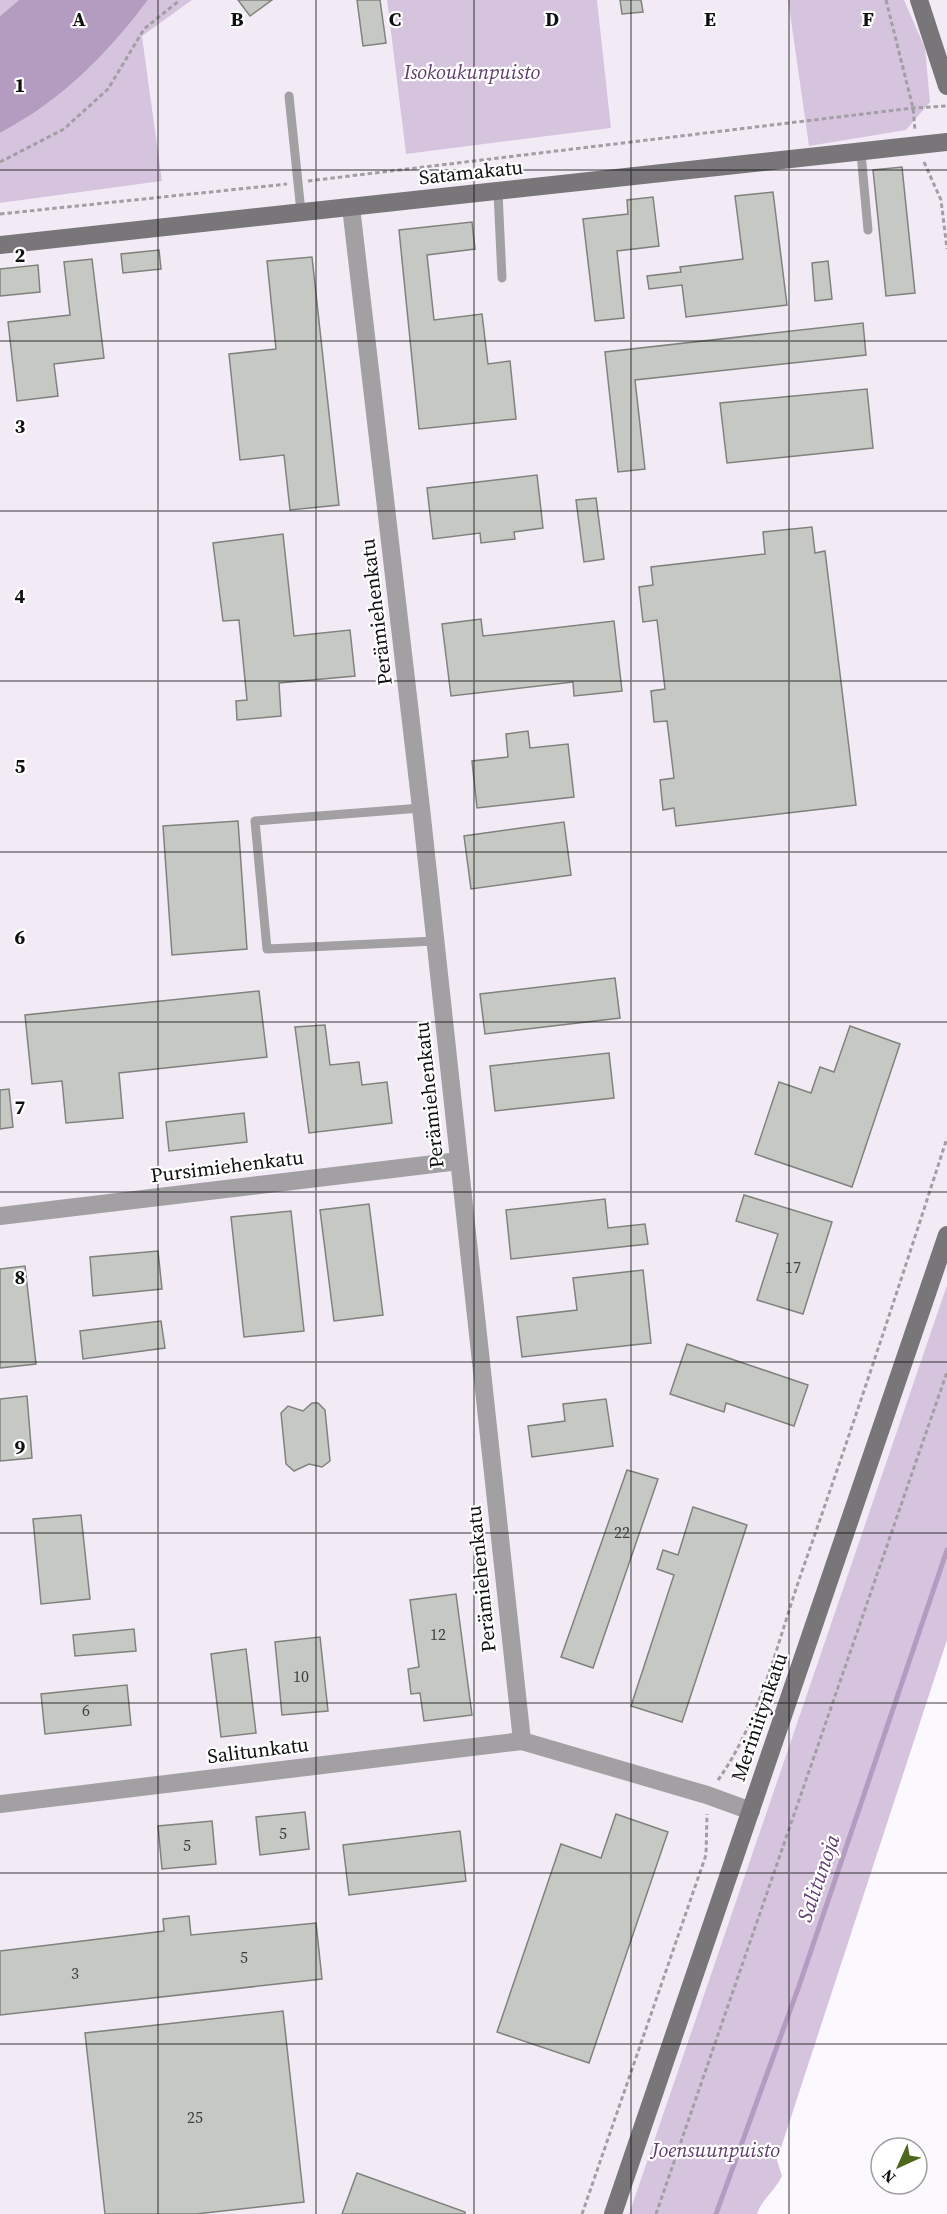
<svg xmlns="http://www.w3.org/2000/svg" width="947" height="2214" viewBox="0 0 947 2214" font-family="'Source Serif 4',serif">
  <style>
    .built { fill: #f2ebf6 }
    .green { fill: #d6c4df }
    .water { fill: #b49cc0 }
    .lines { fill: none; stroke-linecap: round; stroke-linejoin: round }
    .stream { stroke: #b49cc0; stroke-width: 5 }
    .building { fill: #c6c9c3; stroke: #80827d; stroke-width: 1.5 }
    .path { stroke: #a19fa3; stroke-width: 3; stroke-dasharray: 4.5 3; stroke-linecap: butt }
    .lane { stroke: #a2a0a3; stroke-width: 9 }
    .street { stroke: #a2a0a3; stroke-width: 18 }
    .secondary { stroke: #787679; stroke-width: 18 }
    .grid { fill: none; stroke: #100f11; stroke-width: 1.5; stroke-opacity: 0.55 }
    .labels { text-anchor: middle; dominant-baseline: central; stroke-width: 4.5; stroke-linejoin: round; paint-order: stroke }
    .number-label { font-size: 16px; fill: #3e3e3e }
    .park-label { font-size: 20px; font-style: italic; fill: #5d3b6b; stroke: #fff }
    .street-label { font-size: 20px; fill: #100f11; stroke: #fff }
    .water-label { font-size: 21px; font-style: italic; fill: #5f3d6e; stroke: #fff }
    .grid-label { font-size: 20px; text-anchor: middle; font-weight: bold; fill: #100f11; stroke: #fff; stroke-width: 4.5; stroke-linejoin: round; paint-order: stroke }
  </style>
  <rect width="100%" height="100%" fill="#fcf9fe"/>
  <path class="built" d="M 192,0 L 387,0 L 406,154 L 611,128 L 597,0 L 788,0 L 802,98 L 925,48 L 904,0 L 947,0 L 947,1285 L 629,2214 L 0,2214 L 0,203 L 162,181 L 142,35 Z"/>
  <g class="green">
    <path d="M 0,0 L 19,0 L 0,16 Z"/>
    <path d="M 148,0 L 192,0 L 142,36 L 162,181 L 0,203 L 0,133 C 58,102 108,51 148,0 Z"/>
    <path d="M 387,0 L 597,0 L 611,128 L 406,154 Z"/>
    <path d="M 788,0 L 904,0 L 925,48 L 930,102 L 906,130 L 809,146 Z"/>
    <path d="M 947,1285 L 947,1640 L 777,2160 L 782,2176 C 775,2191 762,2199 757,2214 L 629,2214 Z"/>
  </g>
  <path class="water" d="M 19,0 L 148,0 C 105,56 63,99 0,133 L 0,16 Z"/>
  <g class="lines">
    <path class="stream" d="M 716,2214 L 799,1986 L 947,1550"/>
  </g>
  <g class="building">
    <path d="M 238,0 L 272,0 L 250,16 Z"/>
    <path d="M 357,0 L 380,0 L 386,43 L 363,46 Z"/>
    <path d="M 620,0 L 641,0 L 643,12 L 622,14 Z"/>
    <path d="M 902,167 L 915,293 L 886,296 L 873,170 Z"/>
    <path d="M 773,192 L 787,305 L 686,317 L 682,285 L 649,289 L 647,276 L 681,272 L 680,267 L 743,259 L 735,196 Z"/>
    <path d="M 653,197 L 659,246 L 617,251 L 624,318 L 595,321 L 583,219 L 628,214 L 627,200 Z"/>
    <path d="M 472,222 L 475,249 L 427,255 L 434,320 L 482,314 L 488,364 L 510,361 L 516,419 L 419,429 L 399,230 Z"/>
    <path d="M 159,250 L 161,269 L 123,273 L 121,254 Z"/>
    <path d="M 312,257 L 339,505 L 290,510 L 284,455 L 240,460 L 229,354 L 276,349 L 267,261 Z"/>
    <path d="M 92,259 L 104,358 L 54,364 L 58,396 L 17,401 L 8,322 L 70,315 L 64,262 Z"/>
    <path d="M 828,261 L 832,299 L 815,301 L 812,263 Z"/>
    <path d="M 38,265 L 40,292 L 0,296 L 0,269 Z"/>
    <path d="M 863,323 L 866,355 L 635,380 L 645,469 L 618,472 L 605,352 Z"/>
    <path d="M 867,389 L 873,448 L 727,463 L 720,403 Z"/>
    <path d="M 537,475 L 543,528 L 514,532 L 515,539 L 481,543 L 480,533 L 433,539 L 427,488 Z"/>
    <path d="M 596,498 L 604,559 L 584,562 L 576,500 Z"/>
    <path d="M 812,527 L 815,553 L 825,551 L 856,805 L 676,826 L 674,808 L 663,810 L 660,780 L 674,778 L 667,721 L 654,722 L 651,691 L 665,689 L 657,620 L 643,622 L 639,587 L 653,585 L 651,567 L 765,554 L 763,532 Z"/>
    <path d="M 283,534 L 294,636 L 350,630 L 355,676 L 279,683 L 281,716 L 237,720 L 236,701 L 247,700 L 239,620 L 223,621 L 213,543 Z"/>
    <path d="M 481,619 L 483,636 L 614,621 L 622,691 L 574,696 L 573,682 L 451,696 L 442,624 Z"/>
    <path d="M 528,731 L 530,748 L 568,744 L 574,797 L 477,808 L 472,761 L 508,757 L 506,734 Z"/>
    <path d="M 238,821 L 247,949 L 172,955 L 163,826 Z"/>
    <path d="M 564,822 L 571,875 L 471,889 L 464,836 Z"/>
    <path d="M 615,978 L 620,1018 L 485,1034 L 480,994 Z"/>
    <path d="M 259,991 L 267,1057 L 119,1073 L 123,1118 L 66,1123 L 62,1081 L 32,1084 L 25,1015 Z"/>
    <path d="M 325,1025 L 330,1065 L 359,1062 L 362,1085 L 387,1082 L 392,1123 L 309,1133 L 295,1027 Z"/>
    <path d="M 850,1026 L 900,1044 L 852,1187 L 755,1154 L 779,1082 L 811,1093 L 820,1067 L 834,1072 Z"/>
    <path d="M 609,1053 L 614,1098 L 495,1111 L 490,1066 Z"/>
    <path d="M 9,1089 L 13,1127 L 0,1129 L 0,1090 Z"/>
    <path d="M 244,1113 L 247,1142 L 169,1151 L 166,1122 Z"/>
    <path d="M 744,1195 L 832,1222 L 803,1314 L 757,1300 L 778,1234 L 736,1221 Z"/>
    <path d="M 605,1199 L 608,1228 L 645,1224 L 648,1244 L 511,1259 L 506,1210 Z"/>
    <path d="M 369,1204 L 383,1315 L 334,1321 L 320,1210 Z"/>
    <path d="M 291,1211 L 304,1331 L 244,1337 L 231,1217 Z"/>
    <path d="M 158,1251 L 162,1289 L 93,1296 L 90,1257 Z"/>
    <path d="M 25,1266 L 36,1364 L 0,1368 L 0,1269 Z"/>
    <path d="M 643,1270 L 651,1343 L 522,1357 L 517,1317 L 577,1310 L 573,1278 Z"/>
    <path d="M 161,1321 L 165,1348 L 83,1359 L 80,1331 Z"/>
    <path d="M 687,1344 L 808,1385 L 794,1426 L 726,1403 L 724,1412 L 670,1394 Z"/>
    <path d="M 27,1396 L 32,1458 L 0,1461 L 0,1399 Z"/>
    <path d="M 606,1399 L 613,1446 L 532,1457 L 528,1426 L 565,1421 L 563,1404 Z"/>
    <path d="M 312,1403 L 318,1403 L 325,1410 L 330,1461 L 322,1467 L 309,1464 L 294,1471 L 286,1464 L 281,1413 L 288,1406 L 303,1411 Z"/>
    <path d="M 627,1470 L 658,1479 L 593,1668 L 561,1657 Z"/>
    <path d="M 693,1507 L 747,1525 L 682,1722 L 631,1706 L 674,1575 L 657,1569 L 663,1550 L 678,1555 Z"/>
    <path d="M 81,1515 L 90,1599 L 41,1604 L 33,1519 Z"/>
    <path d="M 456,1594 L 472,1715 L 424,1721 L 420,1693 L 411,1694 L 408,1669 L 419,1667 L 410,1600 Z"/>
    <path d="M 134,1629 L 136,1651 L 75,1656 L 73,1635 Z"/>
    <path d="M 320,1637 L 328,1711 L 282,1715 L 275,1642 Z"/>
    <path d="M 246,1649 L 256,1733 L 221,1737 L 211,1654 Z"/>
    <path d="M 127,1685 L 131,1725 L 45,1734 L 41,1694 Z"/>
    <path d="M 305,1812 L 309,1849 L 260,1855 L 256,1817 Z"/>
    <path d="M 616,1814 L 668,1832 L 589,2063 L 497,2032 L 561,1844 L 601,1858 Z"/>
    <path d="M 212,1821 L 216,1864 L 162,1869 L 158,1826 Z"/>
    <path d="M 460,1831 L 466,1881 L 349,1895 L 343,1845 Z"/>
    <path d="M 189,1916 L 191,1935 L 316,1923 L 322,1979 L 0,2015 L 0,1951 L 164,1931 L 163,1919 Z"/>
    <path d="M 283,2011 L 304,2202 L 196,2214 L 105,2214 L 85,2033 Z"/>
    <path d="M 357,2173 L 465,2212 L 465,2214 L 342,2214 Z"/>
  </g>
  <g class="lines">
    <g class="path">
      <path d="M 886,0 L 913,108 L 915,130"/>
      <path d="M 0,162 L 64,129 L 108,89 L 144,29 L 180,0"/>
      <path d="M 924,162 L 941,200 L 947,249"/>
      <path d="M 308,181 L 913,108 L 947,106"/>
      <path d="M 0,214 L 287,184"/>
      <path d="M 718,1780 C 759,1723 778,1641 801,1574 C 852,1429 900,1284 947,1138"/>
      <path d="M 582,2214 L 706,1855 L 707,1814"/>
      <path d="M 656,2214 L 947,1372"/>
    </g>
    <g class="lane">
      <path d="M 289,96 L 301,212"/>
      <path d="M 861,153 L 868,230"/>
      <path d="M 498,192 L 502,278"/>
      <path d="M 421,808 L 255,821 L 267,949 L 435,941"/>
    </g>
    <g class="street">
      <path d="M 351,207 L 421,808 L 522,1741 L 707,1795 L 751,1811"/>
      <path d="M 0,1216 L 459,1161"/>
      <path d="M 0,1804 L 522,1741"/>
    </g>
    <g class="secondary">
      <path d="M 919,0 L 947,86"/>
      <path d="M 0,245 L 947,142"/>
      <path d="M 613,2214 L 947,1235"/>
    </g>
  </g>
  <path class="grid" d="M 158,0 L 158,2214M 316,0 L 316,2214M 474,0 L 474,2214M 631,0 L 631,2214M 789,0 L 789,2214M 0,170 L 947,170M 0,341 L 947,341M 0,511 L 947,511M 0,681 L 947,681M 0,852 L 947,852M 0,1022 L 947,1022M 0,1192 L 947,1192M 0,1362 L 947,1362M 0,1533 L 947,1533M 0,1703 L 947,1703M 0,1873 L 947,1873M 0,2044 L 947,2044"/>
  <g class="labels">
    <g class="number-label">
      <text x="793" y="1267">17</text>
      <text x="622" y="1532">22</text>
      <text x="438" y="1634">12</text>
      <text x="301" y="1676">10</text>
      <text x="86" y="1710">6</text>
      <text x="283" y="1833">5</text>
      <text x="187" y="1845">5</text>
      <text x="244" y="1957">5</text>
      <text x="75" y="1973">3</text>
      <text x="195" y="2117">25</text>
    </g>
    <g class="park-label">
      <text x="472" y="72">Isokoukunpuisto</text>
      <text x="716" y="2150">Joensuunpuisto</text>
    </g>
    <g class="street-label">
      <text transform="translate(471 172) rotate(-6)">Satamakatu</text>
      <text transform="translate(376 612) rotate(-97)">Perämiehenkatu</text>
      <text transform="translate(429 1095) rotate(-96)">Perämiehenkatu</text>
      <text transform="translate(227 1166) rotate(-7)">Pursimiehenkatu</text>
      <text transform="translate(481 1579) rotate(-96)">Perämiehenkatu</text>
      <text transform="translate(759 1717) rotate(-71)">Meriniitynkatu</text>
      <text transform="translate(258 1750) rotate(-7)">Salitunkatu</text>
    </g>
    <g class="water-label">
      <text transform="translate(818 1878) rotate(-71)">Salitunoja</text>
    </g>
  </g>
  <g class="grid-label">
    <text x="79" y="26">A</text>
    <text x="237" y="26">B</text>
    <text x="395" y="26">C</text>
    <text x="552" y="26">D</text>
    <text x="710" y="26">E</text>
    <text x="868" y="26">F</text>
    <text x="20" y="92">1</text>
    <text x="20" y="262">2</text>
    <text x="20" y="433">3</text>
    <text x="20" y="603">4</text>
    <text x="20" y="773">5</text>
    <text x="20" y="944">6</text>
    <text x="20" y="1114">7</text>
    <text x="20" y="1284">8</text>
    <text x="20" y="1454">9</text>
  </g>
  <g transform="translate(899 2166) rotate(225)"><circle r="28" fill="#ffffff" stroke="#9f9fa0" stroke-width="1.5"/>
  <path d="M0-4.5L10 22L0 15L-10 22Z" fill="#4e681b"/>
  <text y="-9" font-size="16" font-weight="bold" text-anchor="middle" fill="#100f11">N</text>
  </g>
</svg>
